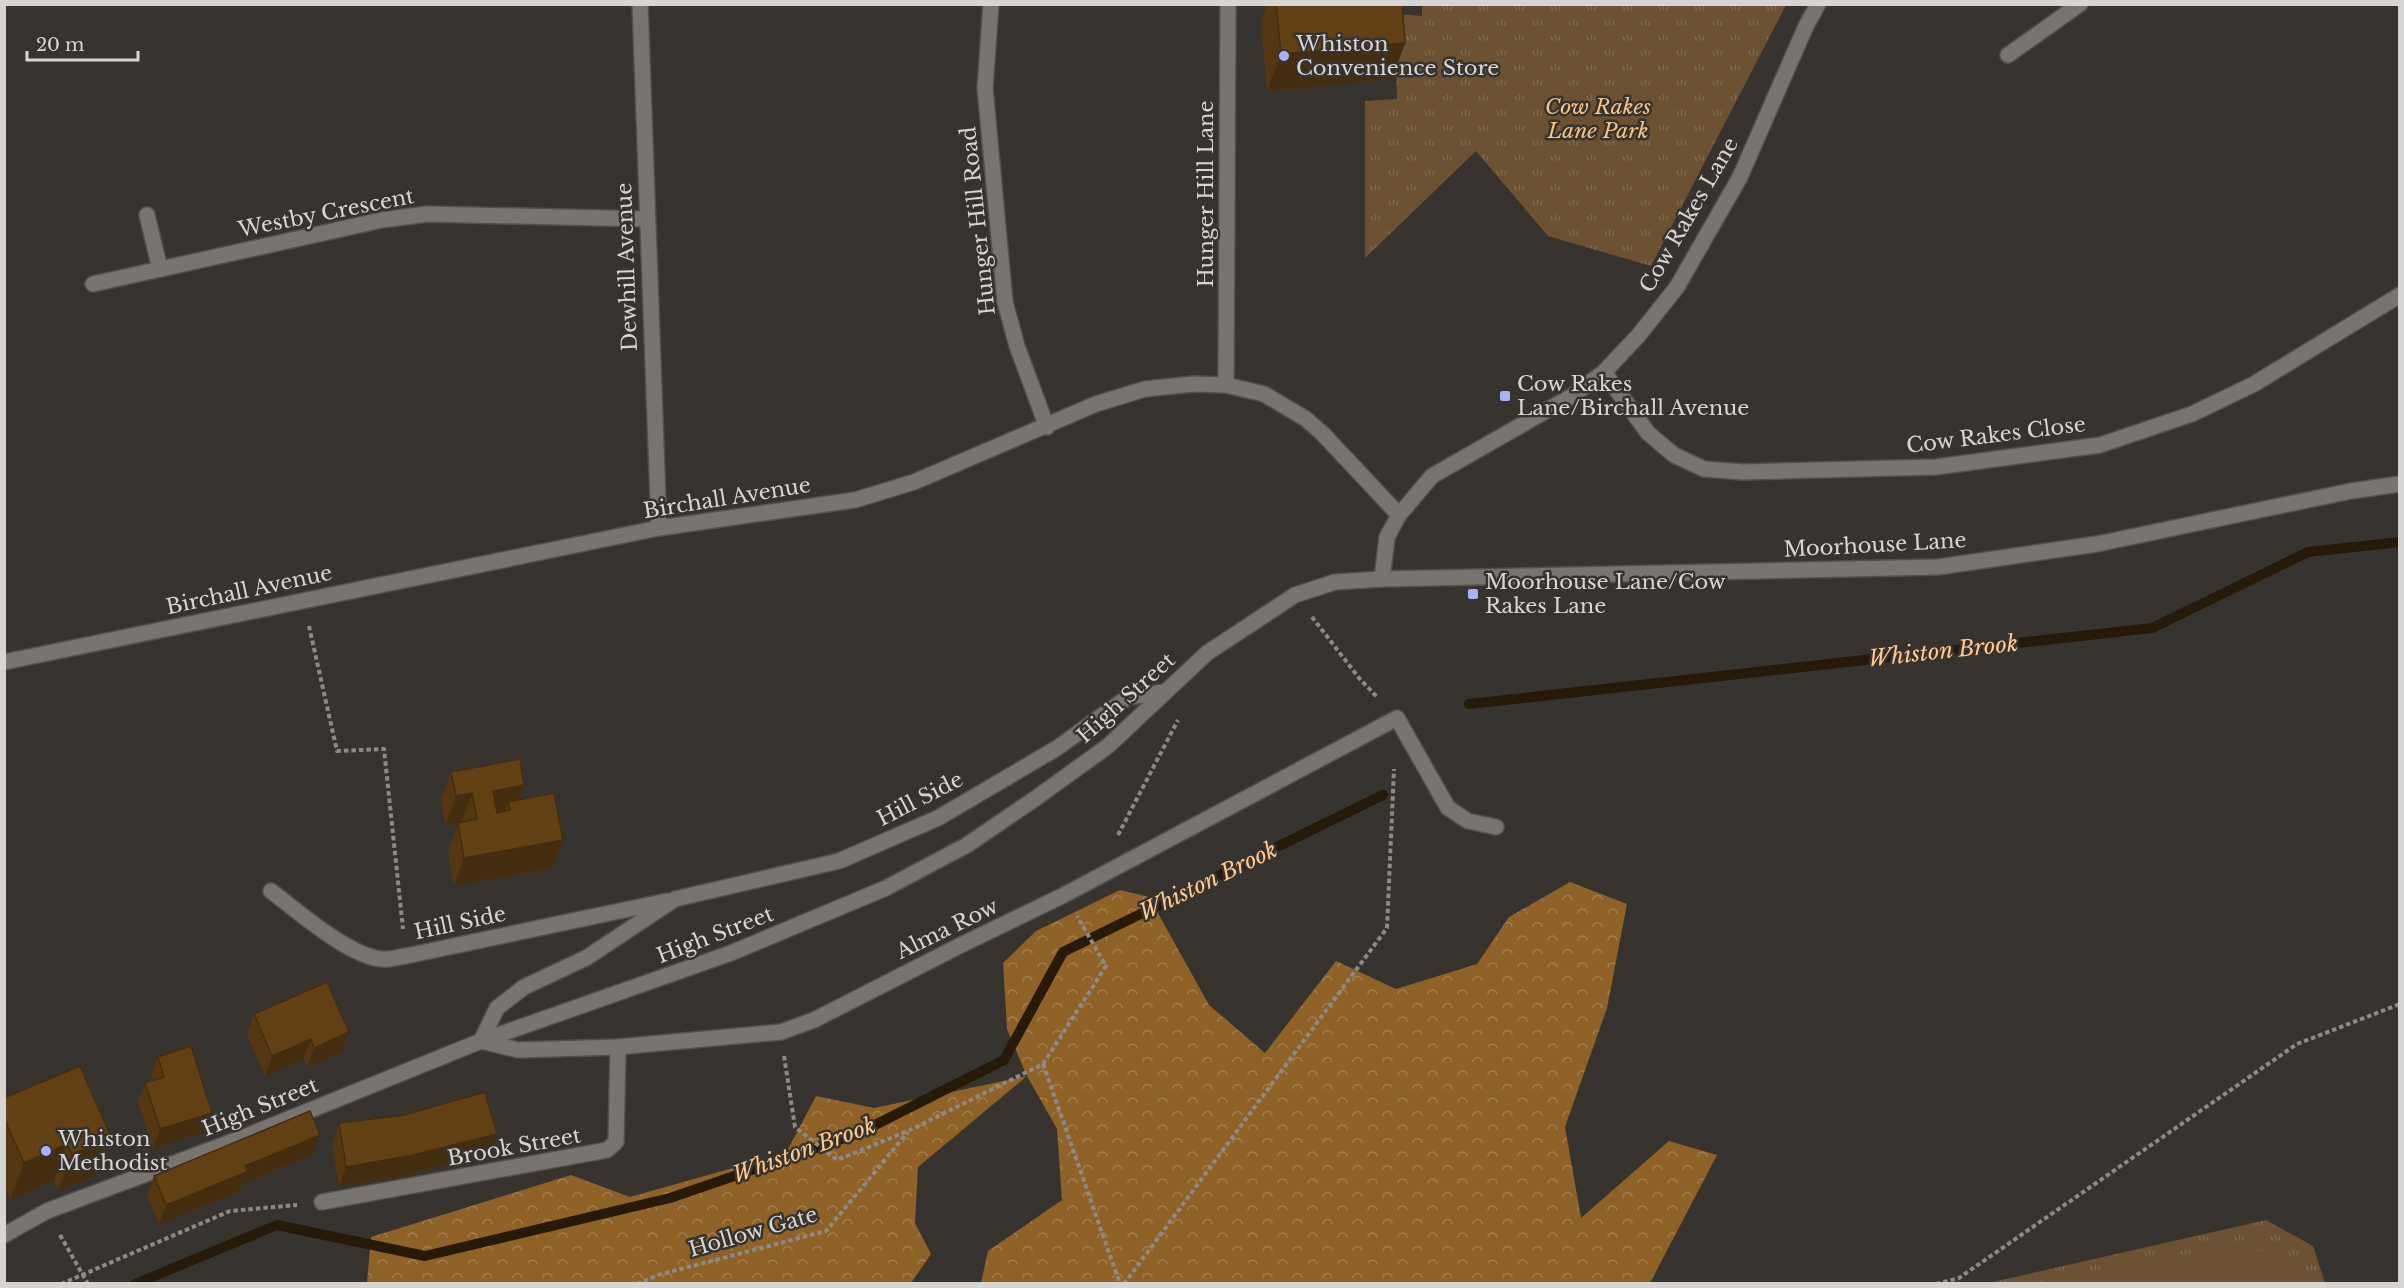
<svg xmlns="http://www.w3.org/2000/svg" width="2404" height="1288" viewBox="0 0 2404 1288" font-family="'Libre Baskerville',serif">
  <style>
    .forest { fill: url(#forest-crowns) }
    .park { fill: url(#park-tufts) }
    .pitch { fill: #6c5132 }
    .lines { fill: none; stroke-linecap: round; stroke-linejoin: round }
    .stream { stroke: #281a08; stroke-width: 10 }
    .minor-casing { stroke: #534f4c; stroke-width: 18 }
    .path { stroke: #8d8a87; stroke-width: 4; stroke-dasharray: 4.5 3; stroke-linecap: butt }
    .minor { stroke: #787570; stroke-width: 15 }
    .wall { fill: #553812 }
    .shaded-wall { fill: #452e0f }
    .building { fill: #634115; stroke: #452e0f; stroke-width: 1.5 }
    .poi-dot { fill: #aab0fc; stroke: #373430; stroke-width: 2 }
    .labels { text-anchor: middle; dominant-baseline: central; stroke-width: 5; stroke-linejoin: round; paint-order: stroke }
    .poi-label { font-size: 21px; fill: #d7d5d3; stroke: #373430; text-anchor: start }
    .park-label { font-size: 21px; font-style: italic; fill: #f8c386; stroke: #373430 }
    .street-label { font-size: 21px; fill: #d7d5d3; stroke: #373430 }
    .water-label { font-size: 22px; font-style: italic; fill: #ffc98c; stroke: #373430 }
  </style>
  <defs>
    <pattern id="forest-crowns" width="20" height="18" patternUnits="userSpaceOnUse" patternTransform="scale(1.5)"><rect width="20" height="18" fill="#8f6228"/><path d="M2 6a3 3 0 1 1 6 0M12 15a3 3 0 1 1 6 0" fill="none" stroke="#a37f50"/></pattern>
    <pattern id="park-tufts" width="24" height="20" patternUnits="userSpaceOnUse" patternTransform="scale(1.5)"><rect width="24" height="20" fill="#6c5132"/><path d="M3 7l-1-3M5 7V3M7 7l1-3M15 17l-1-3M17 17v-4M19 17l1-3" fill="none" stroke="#80694f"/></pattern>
  </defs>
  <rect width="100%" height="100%" fill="#373430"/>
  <path class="forest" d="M 1570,882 L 1627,904 L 1607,1008 L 1565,1127 L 1581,1218 L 1669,1141 L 1717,1155 L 1650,1283 L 981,1283 L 988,1251 L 1062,1200 L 1057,1129 L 1027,1076 L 918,1167 L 915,1223 L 931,1254 L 911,1283 L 367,1283 L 371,1237 L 571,1175 L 630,1197 L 786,1153 L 816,1096 L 874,1108 L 1027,1076 L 1007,1029 L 1003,963 L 1036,931 L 1120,890 L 1149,897 L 1209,1005 L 1265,1053 L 1336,961 L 1396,989 L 1477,964 L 1509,917 Z"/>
  <g class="park">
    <path d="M 1422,4 L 1786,5 L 1651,266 L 1548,236 L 1476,151 L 1365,258 L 1365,101 L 1397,99 L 1395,14 L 1422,16 Z"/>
    <path d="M 2266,1220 L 2313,1246 L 2325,1283 L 1984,1284 Z"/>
  </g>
  <path class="pitch" d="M 2232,1245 L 2291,1259 L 2307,1283 L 2044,1283 Z"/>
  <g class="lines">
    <g class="stream">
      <path d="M 1469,704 L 2152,628 L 2308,552 L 2400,542"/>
      <path d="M 135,1284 L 277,1225 L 425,1256 L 670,1198 L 859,1133 L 1004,1060 L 1063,952 L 1383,795"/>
    </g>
    <g class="minor-casing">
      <g id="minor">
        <path d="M 640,4 L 659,528"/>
        <path d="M 991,4 L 985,88 L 1005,302 L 1017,346 L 1047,427"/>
        <path d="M 2008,55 L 2080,4"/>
        <path d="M 147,215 L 160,269"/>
        <path d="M 93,284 L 382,220 L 427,214 L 646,219"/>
        <path d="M 1604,372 L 1648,433 L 1674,455 L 1704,469 L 1743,472 L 1936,467 L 2100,445 L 2192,414 L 2254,384 L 2400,295"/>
        <path d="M 1226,385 L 1228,4"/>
        <path d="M 1382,579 L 1387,537 L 1399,515 L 1432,476 L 1572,396 L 1604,372 L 1638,336 L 1677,287 L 1740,177 L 1806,26 L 1818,4"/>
        <path d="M 4,662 L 659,528 L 855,500 L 914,482 L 1096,404 L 1145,389 L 1193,384 L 1226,385 L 1264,394 L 1306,419 L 1323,434 L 1399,515"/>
        <path d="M 1164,692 L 1128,697 L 1057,748 L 938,818 L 839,861 L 675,899 L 586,958 L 524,987 L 497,1008 L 481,1041 L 518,1050 L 618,1047 L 781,1032 L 814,1020 L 961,945 L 1064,895 L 1397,718 L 1448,808 L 1468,821 L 1496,827"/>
        <path d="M 271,891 C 296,910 350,957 382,959 C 390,960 398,957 406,956 L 667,901"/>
        <path d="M 322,1202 L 607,1150 L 616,1142 L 618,1047"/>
        <path d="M 4,1235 L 47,1211 L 239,1139 L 481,1041 L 731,953 L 886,888 L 967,845 L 1036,798 L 1108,746 L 1207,653 L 1295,595 L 1335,582 L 1382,579 L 1938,567 L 2097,544 L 2351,491 L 2400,484"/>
      </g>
    </g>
    <g class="path">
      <path d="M 1312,617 L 1359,678 L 1377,697"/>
      <path d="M 309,626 L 337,751 L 384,749 L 403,929"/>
      <path d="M 1118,835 L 1178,720"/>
      <path d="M 784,1056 L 795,1127 L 837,1160 L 908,1131 L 1043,1064 L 1106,966 L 1077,916"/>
      <path d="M 1043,1064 L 1120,1284"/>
      <path d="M 60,1235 L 88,1284"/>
      <path d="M 61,1284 L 230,1211 L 297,1205"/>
      <path d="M 637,1284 L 658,1275 L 826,1231 L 908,1132"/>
      <path d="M 1124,1284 L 1387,928 L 1394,769"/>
      <path d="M 1936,1284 L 1959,1278 L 2297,1044 L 2400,1004"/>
    </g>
    <use href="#minor" class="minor"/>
  </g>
  <g class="wall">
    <path d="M 1267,4 L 1276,4 L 1392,79 L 1267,91 L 1261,23 Z"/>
    <path d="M 451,772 L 524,785 L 519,800 L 552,868 L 454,886 L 448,851 L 458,823 L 446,825 L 441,800 Z"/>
    <path d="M 254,1014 L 342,1052 L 307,1067 L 304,1058 L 265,1076 L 247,1034 Z"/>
    <path d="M 158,1057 L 212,1113 L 205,1132 L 153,1149 L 138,1102 L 145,1083 L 152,1081 L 151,1076 Z"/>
    <path d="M 4,1098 L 111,1137 L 97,1174 L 58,1190 L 54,1181 L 10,1199 L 4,1185 Z"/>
    <path d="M 339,1123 L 490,1153 L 406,1175 L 339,1186 L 332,1143 Z"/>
    <path d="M 312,1155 L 243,1183 L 240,1191 L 159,1225 L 147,1195 L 154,1176 Z"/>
  </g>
  <g class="shaded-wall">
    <path d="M 1405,43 L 1392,79 L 1267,91 L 1281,54 Z"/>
    <path d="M 524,785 L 514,814 L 510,810 L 508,802 L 503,816 L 483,819 L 493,791 Z"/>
    <path d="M 472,793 L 462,822 L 446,825 L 456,796 Z"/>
    <path d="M 563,840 L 552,868 L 454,886 L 464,858 Z"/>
    <path d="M 349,1032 L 342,1052 L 307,1067 L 314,1048 Z"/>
    <path d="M 311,1039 L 304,1058 L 265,1076 L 272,1056 Z"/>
    <path d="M 212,1113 L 205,1132 L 153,1149 L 160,1129 Z"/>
    <path d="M 497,1134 L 490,1153 L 406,1175 L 339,1186 L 346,1167 Z"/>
    <path d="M 320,1135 L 312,1155 L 243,1183 L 240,1191 L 159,1225 L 166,1205 L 245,1166 Z"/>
    <path d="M 111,1137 L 97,1174 L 58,1190 L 72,1154 Z"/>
    <path d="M 67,1144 L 54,1181 L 10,1199 L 24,1163 Z"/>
  </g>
  <g class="building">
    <path d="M 1276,4 L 1402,4 L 1405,43 L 1281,54 Z"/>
    <path d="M 520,759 L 524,785 L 493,791 L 497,813 L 510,810 L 508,802 L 554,793 L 563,840 L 464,858 L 458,823 L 477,819 L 472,793 L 456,796 L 451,772 Z"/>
    <path d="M 327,982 L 349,1032 L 314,1048 L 311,1039 L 272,1056 L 254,1014 Z"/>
    <path d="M 191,1046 L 212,1113 L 160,1129 L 145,1083 L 164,1077 L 158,1057 Z"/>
    <path d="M 80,1066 L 111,1137 L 72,1154 L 67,1144 L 24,1163 L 4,1118 L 4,1098 Z"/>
    <path d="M 485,1092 L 497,1134 L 413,1155 L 346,1167 L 339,1123 L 404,1115 Z"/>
    <path d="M 310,1111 L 320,1135 L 245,1166 L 247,1172 L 166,1205 L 154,1176 Z"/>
  </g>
  <g class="poi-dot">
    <circle cx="1284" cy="56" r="6"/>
    <rect x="1499" y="390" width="12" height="12" rx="3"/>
    <rect x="1467" y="588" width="12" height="12" rx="3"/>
    <circle cx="46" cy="1151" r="6"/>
  </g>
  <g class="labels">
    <g class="poi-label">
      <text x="1296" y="44">Whiston<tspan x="1296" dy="24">Convenience Store</tspan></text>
      <text x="1517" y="384">Cow Rakes<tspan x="1517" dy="24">Lane/Birchall Avenue</tspan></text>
      <text x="1485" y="582">Moorhouse Lane/Cow<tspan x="1485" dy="24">Rakes Lane</tspan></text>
      <text x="58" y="1139">Whiston<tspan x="58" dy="24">Methodist</tspan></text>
    </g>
    <g class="park-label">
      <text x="1598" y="107">Cow Rakes<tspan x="1598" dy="24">Lane Park</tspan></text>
    </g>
    <g class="street-label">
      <text transform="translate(1206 194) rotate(-90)">Hunger Hill Lane</text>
      <text transform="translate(326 213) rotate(-11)">Westby Crescent</text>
      <text transform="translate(1689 215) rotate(-60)">Cow Rakes Lane</text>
      <text transform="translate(978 221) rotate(-96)">Hunger Hill Road</text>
      <text transform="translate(627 267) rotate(-92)">Dewhill Avenue</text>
      <text transform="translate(1996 435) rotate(-7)">Cow Rakes Close</text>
      <text transform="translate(727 498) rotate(-9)">Birchall Avenue</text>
      <text transform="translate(1875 545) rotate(-3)">Moorhouse Lane</text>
      <text transform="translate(249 590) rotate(-12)">Birchall Avenue</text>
      <text transform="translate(1126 698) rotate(-42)">High Street</text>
      <text transform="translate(920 799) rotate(-27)">Hill Side</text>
      <text transform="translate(460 923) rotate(-12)">Hill Side</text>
      <text transform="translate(947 929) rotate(-26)">Alma Row</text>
      <text transform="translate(715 935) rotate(-21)">High Street</text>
      <text transform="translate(260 1107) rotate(-22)">High Street</text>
      <text transform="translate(514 1147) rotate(-10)">Brook Street</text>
      <text transform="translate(753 1232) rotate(-16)">Hollow Gate</text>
    </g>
    <g class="water-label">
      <text transform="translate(1943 651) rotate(-6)">Whiston Brook</text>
      <text transform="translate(1208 881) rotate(-26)">Whiston Brook</text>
      <text transform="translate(804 1150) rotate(-20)">Whiston Brook</text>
    </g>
  </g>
  <rect width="2404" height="1288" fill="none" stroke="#d7d5d3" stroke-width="12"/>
  <path d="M27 51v9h111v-9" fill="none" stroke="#d7d5d3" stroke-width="3"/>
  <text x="36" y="51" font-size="18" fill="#d7d5d3" stroke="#373430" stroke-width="4.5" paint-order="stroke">20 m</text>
</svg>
